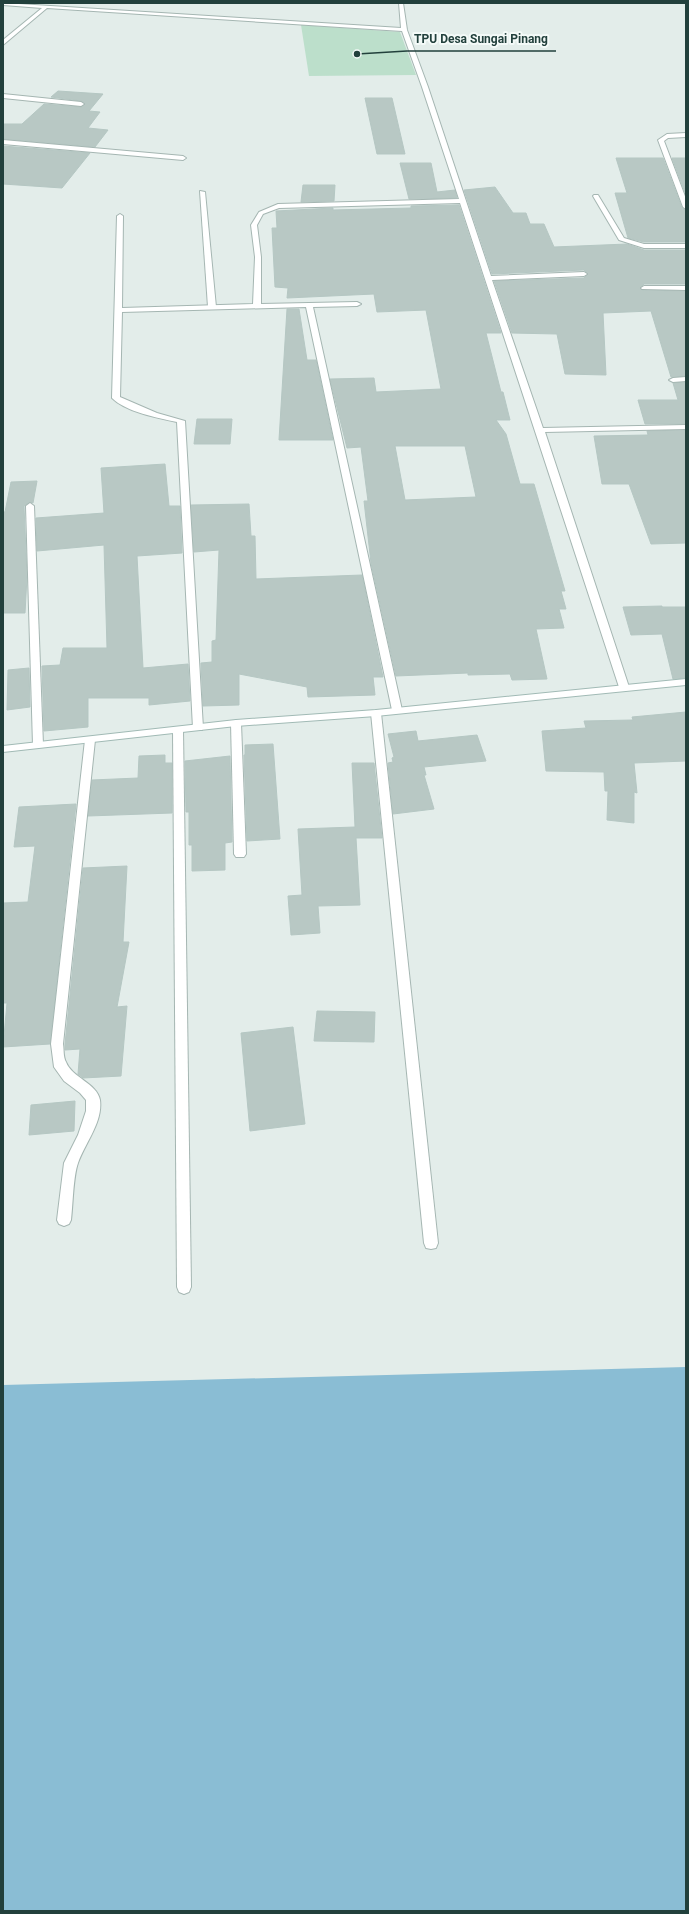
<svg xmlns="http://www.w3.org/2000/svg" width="689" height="1914" viewBox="0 0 689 1914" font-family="Roboto,sans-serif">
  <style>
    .green { fill: #bcdfcb }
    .water { fill: #8abdd4 }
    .building { fill: #b8c8c4; stroke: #b5c7c3; fill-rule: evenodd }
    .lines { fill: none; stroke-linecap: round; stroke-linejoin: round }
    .service-casing { stroke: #a5b6b2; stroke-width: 2 }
    .minor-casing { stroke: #a5b6b2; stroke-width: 2 }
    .secondary-casing { stroke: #a1bab5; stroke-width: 2 }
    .service { fill: #fff; fill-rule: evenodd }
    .minor { fill: #fff; fill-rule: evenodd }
    .secondary { fill: #fff; fill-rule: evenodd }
    .leader { fill: none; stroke: #22403c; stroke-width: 1.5 }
    .callout-dot { fill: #22403c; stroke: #f4faf8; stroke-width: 1.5 }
    .callout-label { font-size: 12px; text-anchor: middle; font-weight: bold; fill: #22403c; stroke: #f4faf8; stroke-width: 4; stroke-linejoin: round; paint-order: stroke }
  </style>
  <rect width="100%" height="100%" fill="#e3edea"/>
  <path class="green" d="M 301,25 L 400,32 L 416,75 L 309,76 Z"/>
  <path class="water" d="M 686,1367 L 686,1911 L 3,1911 L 3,1385 Z"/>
  <g class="building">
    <path d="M 58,91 L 103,94 L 89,111 L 100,112 L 88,128 L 108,130 L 95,147 L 3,139 L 3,124 L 22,124 L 44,104 L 81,107 L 85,104 L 81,101 L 51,97 Z"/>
    <path d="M 365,98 L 392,98 L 405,154 L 377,154 Z"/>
    <path d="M 3,146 L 90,153 L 62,188 L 3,184 Z"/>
    <path d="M 616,158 L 663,158 L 682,208 L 686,210 L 686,242 L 644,242 L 628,238 L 615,193 L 627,193 Z"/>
    <path d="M 672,158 L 686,158 L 686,195 Z"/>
    <path d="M 400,163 L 431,163 L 437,192 L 455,190 L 457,198 L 409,199 Z"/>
    <path d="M 303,185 L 335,185 L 334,201 L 301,202 Z"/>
    <path d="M 495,187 L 513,213 L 526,213 L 530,224 L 544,224 L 554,247 L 627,244 L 644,250 L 686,250 L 686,284 L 644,284 L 640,288 L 642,290 L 686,291 L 686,376 L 671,377 L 651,311 L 603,313 L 606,375 L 565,374 L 557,334 L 512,333 L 494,281 L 584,278 L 588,274 L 584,270 L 492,274 L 464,190 Z"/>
    <path d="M 459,205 L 501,333 L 486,333 L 501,392 L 503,392 L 510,420 L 496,420 L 506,434 L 520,484 L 534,484 L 565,591 L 561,591 L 566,609 L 559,609 L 564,628 L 536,629 L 547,679 L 512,680 L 510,674 L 468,675 L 468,673 L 396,676 L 371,563 L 364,501 L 368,501 L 361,447 L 347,448 L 330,379 L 374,378 L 376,392 L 441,389 L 426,310 L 377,312 L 374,294 L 287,298 L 288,288 L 275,287 L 272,228 L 277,228 L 276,211 L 333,208 L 333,210 L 411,208 L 411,206 ZM 395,446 L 465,446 L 476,497 L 405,500 Z"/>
    <path d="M 287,309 L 299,309 L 307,360 L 316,360 L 333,440 L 279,440 Z"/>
    <path d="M 686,382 L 686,424 L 645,424 L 638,400 L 678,400 L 673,383 Z"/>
    <path d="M 197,419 L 232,419 L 230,444 L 194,444 Z"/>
    <path d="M 686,430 L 686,543 L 651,544 L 629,484 L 602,484 L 594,436 L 648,435 L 647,431 Z"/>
    <path d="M 165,464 L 169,506 L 180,506 L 182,553 L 137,556 L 143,668 L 188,664 L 190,701 L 149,705 L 149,698 L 88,698 L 88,727 L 44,731 L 42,666 L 60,665 L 63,648 L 107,648 L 104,545 L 37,551 L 36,518 L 104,513 L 101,468 Z"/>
    <path d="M 37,481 L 33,503 L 30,502 L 24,506 L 27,577 L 25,613 L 3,613 L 3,512 L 5,512 L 11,482 Z"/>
    <path d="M 249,504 L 251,536 L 255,536 L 256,579 L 362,575 L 383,677 L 373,677 L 375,695 L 308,697 L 307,687 L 239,674 L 239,705 L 203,706 L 201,663 L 212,662 L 212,641 L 216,640 L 219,550 L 194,552 L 191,505 Z"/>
    <path d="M 662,606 L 662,607 L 686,607 L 686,678 L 673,679 L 662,634 L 631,635 L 623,607 Z"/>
    <path d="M 29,668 L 30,707 L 7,710 L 8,670 Z"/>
    <path d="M 686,712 L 686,761 L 634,763 L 637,793 L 634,792 L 634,823 L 607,820 L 608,791 L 605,791 L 604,772 L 546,771 L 542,731 L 586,728 L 584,721 L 633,720 L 632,717 Z"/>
    <path d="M 416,731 L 418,741 L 477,735 L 486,761 L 424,767 L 426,775 L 424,775 L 434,809 L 393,814 L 388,763 L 393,762 L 392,758 L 394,757 L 388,734 Z"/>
    <path d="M 273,744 L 280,839 L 247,841 L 244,755 L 245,755 L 245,745 Z"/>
    <path d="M 165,755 L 165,763 L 172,763 L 172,813 L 88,816 L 92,780 L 138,778 L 139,756 Z"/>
    <path d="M 230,756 L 232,842 L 225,843 L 225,870 L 192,871 L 192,845 L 189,845 L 189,812 L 186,812 L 185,761 Z"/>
    <path d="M 352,763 L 374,763 L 382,838 L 356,838 L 360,905 L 318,906 L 320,933 L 291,935 L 288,896 L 302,895 L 298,829 L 355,827 Z"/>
    <path d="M 76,804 L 50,1044 L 3,1047 L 7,1003 L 3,1003 L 3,903 L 28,902 L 35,846 L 14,847 L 19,807 Z"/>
    <path d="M 127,866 L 123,942 L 129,942 L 117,1007 L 127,1006 L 121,1076 L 83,1078 L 78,1074 L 80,1049 L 65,1050 L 65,1044 L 83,868 Z"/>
    <path d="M 317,1011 L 375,1012 L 374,1042 L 314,1041 Z"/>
    <path d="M 293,1027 L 305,1124 L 250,1131 L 241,1033 Z"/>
    <path d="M 75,1101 L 74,1131 L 29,1135 L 31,1105 Z"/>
  </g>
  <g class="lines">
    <g class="service-casing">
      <path id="service" d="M 200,191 L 205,192 L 216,307 L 212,309 L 208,307 Z"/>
    </g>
    <g class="minor-casing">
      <g id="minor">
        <path d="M 3,3 L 401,28 L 399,3 L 403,3 L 407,30 L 428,87 L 491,276 L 584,272 L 587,274 L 584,276 L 492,280 L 543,428 L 686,425 L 686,429 L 545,432 L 629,687 L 628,689 L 620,689 L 619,687 L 460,203 L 279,208 L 263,214 L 257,225 L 261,257 L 261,304 L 357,302 L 361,304 L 357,306 L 313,307 L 402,710 L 397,713 L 392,710 L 306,307 L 122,312 L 120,397 L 157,413 L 185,421 L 203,728 L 202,730 L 194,730 L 193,728 L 177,422 C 158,418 126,412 112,398 L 117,216 L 120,214 L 123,216 L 122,308 L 253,304 L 255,257 L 251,225 L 259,212 L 278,204 L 459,199 L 422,87 L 402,31 L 47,8 L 3,45 L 3,40 L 42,8 L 3,5 Z"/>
        <path d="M 3,94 L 81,102 L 84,104 L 81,106 L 3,98 Z"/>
        <path d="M 686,133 L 686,137 L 668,138 L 664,141 L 686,199 L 686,209 L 683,207 L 658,140 L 667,134 Z"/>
        <path d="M 3,140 L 183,156 L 186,158 L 183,160 L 3,144 Z"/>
        <path d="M 594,195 L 598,195 L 624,238 L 644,244 L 686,244 L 686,248 L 644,248 L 619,240 L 593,196 Z"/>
        <path d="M 644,286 L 686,286 L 686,290 L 642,289 L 641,288 Z"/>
        <path d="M 686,377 L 686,381 L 673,382 L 669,380 L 673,378 Z"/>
        <path d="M 30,503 L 34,506 L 43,745 L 38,748 L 33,745 L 26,506 Z"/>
        <path d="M 376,710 L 381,713 L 438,1243 L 436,1248 L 431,1249 L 426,1248 L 424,1243 L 371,713 Z"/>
        <path d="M 236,720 L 241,723 L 246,854 L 244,857 L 236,857 L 234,854 L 231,723 Z"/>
        <path d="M 178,727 L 183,730 L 191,1287 L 189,1292 L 184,1294 L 179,1292 L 177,1287 L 173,730 Z"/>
        <path d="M 90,737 L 95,740 L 63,1044 C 64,1049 63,1057 66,1062 C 72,1078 97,1083 100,1100 C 103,1122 85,1143 78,1163 C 73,1177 73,1204 71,1220 L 69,1224 L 64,1226 L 59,1224 L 57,1220 L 64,1163 L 78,1135 L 86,1111 L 86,1100 L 80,1093 L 64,1081 L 54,1067 L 51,1044 L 85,740 Z"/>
      </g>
    </g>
    <g class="secondary-casing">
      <path id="secondary" d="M 686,679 L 686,685 L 376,716 L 236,726 L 3,752 L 3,746 L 236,720 L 376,710 Z"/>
    </g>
    <use href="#service" class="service"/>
    <use href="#minor" class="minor"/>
    <use href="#secondary" class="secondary"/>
  </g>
  <path class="leader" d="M357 54L407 51H556"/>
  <circle class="callout-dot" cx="357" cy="54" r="4"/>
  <g class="callout-label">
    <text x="481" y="43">TPU Desa Sungai Pinang</text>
  </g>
  <rect width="689" height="1914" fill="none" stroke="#22403c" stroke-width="8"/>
</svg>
